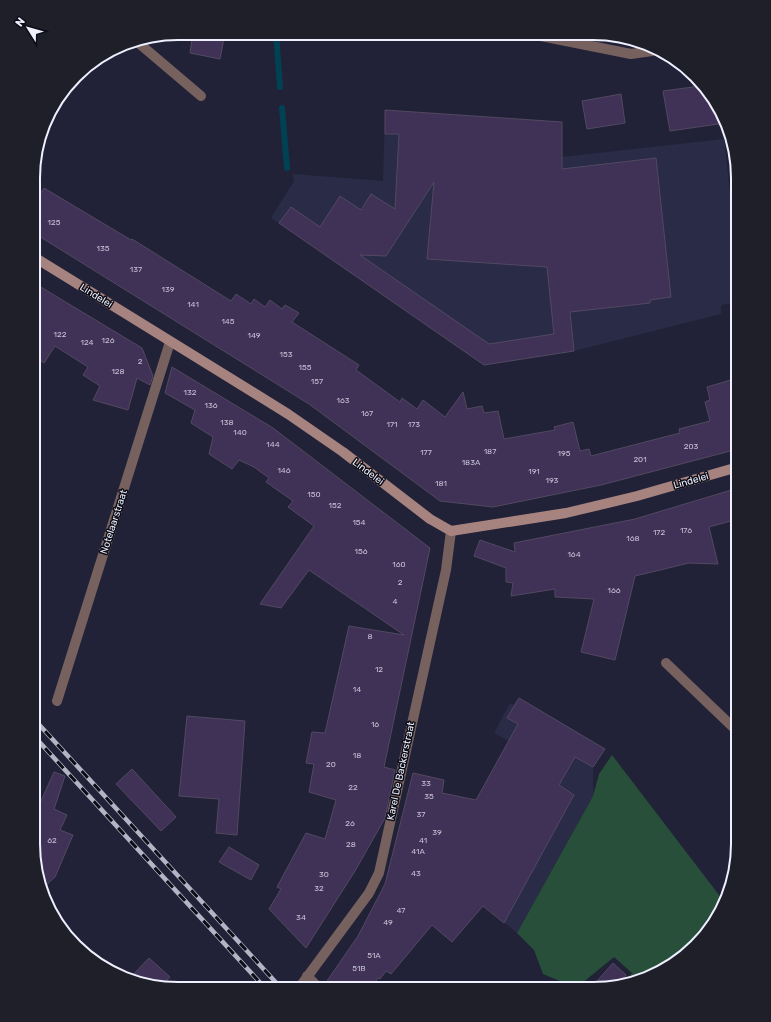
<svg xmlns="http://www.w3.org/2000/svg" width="771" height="1022" viewBox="0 0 771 1022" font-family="Rubik,sans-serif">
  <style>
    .built { fill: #2a2b47 }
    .green { fill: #274f39 }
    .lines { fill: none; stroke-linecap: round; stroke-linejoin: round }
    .stream { stroke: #004153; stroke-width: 6 }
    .building { fill: #403156; stroke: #524961; fill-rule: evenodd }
    .street { stroke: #77615e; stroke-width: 10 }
    .secondary { stroke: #a6837e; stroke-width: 10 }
    .rail-casing { stroke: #b3b4c5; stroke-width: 4.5 }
    .rail { stroke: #0c0d16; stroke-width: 3; stroke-dasharray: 9; stroke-linecap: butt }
    .labels { text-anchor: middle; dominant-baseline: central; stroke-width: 3; stroke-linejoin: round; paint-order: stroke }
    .number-label { font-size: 8px; fill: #c3c0d5 }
    .street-label { font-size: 10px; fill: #eff0ff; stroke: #0c0d16 }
    .rim { fill: none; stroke: #eff0ff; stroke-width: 2 }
  </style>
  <rect width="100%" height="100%" fill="#212238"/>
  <g class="built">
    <path d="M 385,110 L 562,122 L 562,157 L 724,139 L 734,228 L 738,243 L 738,302 L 721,305 L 721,314 L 574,351 L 484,365 L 271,218 L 294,181 L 293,174 L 383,181 Z"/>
    <path d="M 519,698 L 605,749 L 593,767 L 593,796 L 517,933 L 437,868 L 509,741 L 494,733 L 510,703 L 515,705 Z"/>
  </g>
  <path class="green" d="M 612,755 L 722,899 L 713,925 L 657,974 L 625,982 L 632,973 L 614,957 L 581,984 L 567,984 L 543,974 L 534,950 L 517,933 L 593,796 L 599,774 Z"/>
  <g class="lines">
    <g class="stream">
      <path d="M 276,33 L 280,87"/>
      <path d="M 282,108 L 287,168"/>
    </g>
  </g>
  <g class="building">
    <path d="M 193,33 L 225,33 L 220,59 L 190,53 Z"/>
    <path d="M 700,86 L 723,114 L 725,123 L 670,131 L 663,91 Z"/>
    <path d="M 621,94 L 625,123 L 587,129 L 582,101 Z"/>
    <path d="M 385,110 L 562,122 L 562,169 L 656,158 L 671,297 L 650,300 L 650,303 L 570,312 L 574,351 L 484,365 L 279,223 L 291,207 L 320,227 L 340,196 L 361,210 L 371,194 L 395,209 L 399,134 L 385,134 ZM 434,182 L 427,259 L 547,267 L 554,334 L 489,344 L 360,255 L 386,256 Z"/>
    <path d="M 44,188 L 131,240 L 132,239 L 231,301 L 236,294 L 251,304 L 254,299 L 265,307 L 270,300 L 282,309 L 285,305 L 299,313 L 292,322 L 359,365 L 356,370 L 400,402 L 402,398 L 417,409 L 423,400 L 445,417 L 463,392 L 467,409 L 482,406 L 484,413 L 498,411 L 504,439 L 555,430 L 554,427 L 573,422 L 580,451 L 589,449 L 591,456 L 680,433 L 679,429 L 710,421 L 705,402 L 710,400 L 707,387 L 734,379 L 738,392 L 738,449 L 601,485 L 493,507 L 440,501 L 309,404 L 34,233 L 34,204 Z"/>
    <path d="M 34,283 L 142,348 L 153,376 L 150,385 L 137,378 L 128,410 L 93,400 L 100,386 L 83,375 L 88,367 L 55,346 L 44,363 L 34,356 Z"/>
    <path d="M 172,367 L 273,428 L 430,548 L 384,767 L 395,770 L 385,818 L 355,871 L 306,948 L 269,909 L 281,889 L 277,887 L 306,833 L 325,839 L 336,800 L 309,792 L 314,764 L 306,763 L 312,732 L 325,733 L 349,626 L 404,635 L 309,570 L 281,608 L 260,604 L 314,526 L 288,507 L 293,501 L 266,482 L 269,478 L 254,467 L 239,460 L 232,469 L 209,454 L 213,437 L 191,423 L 195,410 L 165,393 Z"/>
    <path d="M 738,488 L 738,519 L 709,527 L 718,564 L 689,563 L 635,576 L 615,660 L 581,652 L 594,599 L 555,597 L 555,589 L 511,596 L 513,583 L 506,582 L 506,568 L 474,556 L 480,540 L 515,552 L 514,543 L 635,519 Z"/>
    <path d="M 519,698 L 605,749 L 593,767 L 575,757 L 559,785 L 574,795 L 504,923 L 483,906 L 452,942 L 432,925 L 391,974 L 386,971 L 380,979 L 378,978 L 371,988 L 334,988 L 327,981 L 358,936 L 385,884 L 413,773 L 444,780 L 442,793 L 476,800 L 518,724 L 507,718 Z"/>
    <path d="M 187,716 L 245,721 L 237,835 L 216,833 L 219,799 L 179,796 Z"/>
    <path d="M 132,769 L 176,817 L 161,831 L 116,784 Z"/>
    <path d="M 54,772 L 65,776 L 54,809 L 67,815 L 60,830 L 73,835 L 55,877 L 43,888 L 33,844 L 33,819 Z"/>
    <path d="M 229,847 L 259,865 L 251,880 L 219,862 Z"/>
    <path d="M 149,958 L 170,977 L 159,988 L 131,977 Z"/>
    <path d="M 613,963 L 626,975 L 619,983 L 590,989 Z"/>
  </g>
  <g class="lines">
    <g class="street">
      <path d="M 531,34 L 631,54 L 652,51"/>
      <path d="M 135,40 L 201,96"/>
      <path d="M 666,663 L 738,732"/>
      <path d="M 57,701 L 170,342"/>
      <path d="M 307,976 L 319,988"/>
      <path d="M 299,988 L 369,893 L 379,873 L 446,570 L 451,531"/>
    </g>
    <path class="secondary" d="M 34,257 L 288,414 L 343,452 L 430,519 L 451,531 L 566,513 L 637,496 L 738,467"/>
    <g class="rail-casing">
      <g id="rail">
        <path d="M 33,718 L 281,988"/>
        <path d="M 33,735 L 265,988"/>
      </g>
    </g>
    <use href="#rail" class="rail"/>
  </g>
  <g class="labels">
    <g class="number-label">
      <text x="54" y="222">125</text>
      <text x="103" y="248">135</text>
      <text x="136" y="269">137</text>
      <text x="168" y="289">139</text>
      <text x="193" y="304">141</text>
      <text x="228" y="321">145</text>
      <text x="60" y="334">122</text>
      <text x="254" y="335">149</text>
      <text x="108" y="340">126</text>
      <text x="87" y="342">124</text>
      <text x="286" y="354">153</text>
      <text x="140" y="361">2</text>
      <text x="305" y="367">155</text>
      <text x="118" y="371">128</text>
      <text x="317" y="381">157</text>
      <text x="190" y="392">132</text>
      <text x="343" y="400">163</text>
      <text x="211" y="405">136</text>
      <text x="367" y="413">167</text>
      <text x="227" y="422">138</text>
      <text x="392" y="424">171</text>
      <text x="414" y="424">173</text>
      <text x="240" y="432">140</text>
      <text x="273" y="444">144</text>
      <text x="691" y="446">203</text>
      <text x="490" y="451">187</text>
      <text x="426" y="452">177</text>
      <text x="564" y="453">195</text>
      <text x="640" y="459">201</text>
      <text x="471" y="462">183A</text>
      <text x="284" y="470">146</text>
      <text x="534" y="471">191</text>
      <text x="552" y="480">193</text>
      <text x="441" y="483">181</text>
      <text x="314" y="494">150</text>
      <text x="335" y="505">152</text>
      <text x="359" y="522">154</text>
      <text x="686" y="530">176</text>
      <text x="659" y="532">172</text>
      <text x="633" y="538">168</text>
      <text x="361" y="551">156</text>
      <text x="574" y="554">164</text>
      <text x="399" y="564">160</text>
      <text x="400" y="582">2</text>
      <text x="614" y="590">166</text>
      <text x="395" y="601">4</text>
      <text x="370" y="636">8</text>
      <text x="379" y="669">12</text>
      <text x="357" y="689">14</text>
      <text x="375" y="724">16</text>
      <text x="357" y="755">18</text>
      <text x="331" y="764">20</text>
      <text x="426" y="783">33</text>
      <text x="353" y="787">22</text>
      <text x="429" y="796">35</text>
      <text x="421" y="814">37</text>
      <text x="350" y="823">26</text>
      <text x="437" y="832">39</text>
      <text x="52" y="840">62</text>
      <text x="423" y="840">41</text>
      <text x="351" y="844">28</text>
      <text x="418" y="851">41A</text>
      <text x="416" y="873">43</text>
      <text x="324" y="874">30</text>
      <text x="319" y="888">32</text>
      <text x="401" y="910">47</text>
      <text x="301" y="917">34</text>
      <text x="388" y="922">49</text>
      <text x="374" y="955">51A</text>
      <text x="359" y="968">51B</text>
    </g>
    <g class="street-label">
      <text transform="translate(96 296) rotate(32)">Lindelei</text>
      <text transform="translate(368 472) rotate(37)">Lindelei</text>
      <text transform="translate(691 481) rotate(-16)">Lindelei</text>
      <text transform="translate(114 522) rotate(-72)">Notelaarstraat</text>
      <text transform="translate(401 771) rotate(-78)">Karel De Backerstraat</text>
    </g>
  </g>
  <path d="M0 0H771V1022H0ZM178 40H593A138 138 0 0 1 731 178V844A138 138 0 0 1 593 982H178A138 138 0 0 1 40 844V178A138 138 0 0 1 178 40Z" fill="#1e1f29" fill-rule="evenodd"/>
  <path class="rim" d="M178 40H593A138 138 0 0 1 731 178V844A138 138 0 0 1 593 982H178A138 138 0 0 1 40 844V178A138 138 0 0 1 178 40Z"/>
  <g transform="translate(28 28) rotate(307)" stroke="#0c0d16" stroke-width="3" paint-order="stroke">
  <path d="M0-3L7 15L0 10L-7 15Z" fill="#eff0ff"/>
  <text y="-6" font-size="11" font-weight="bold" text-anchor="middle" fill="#eff0ff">N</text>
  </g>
</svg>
